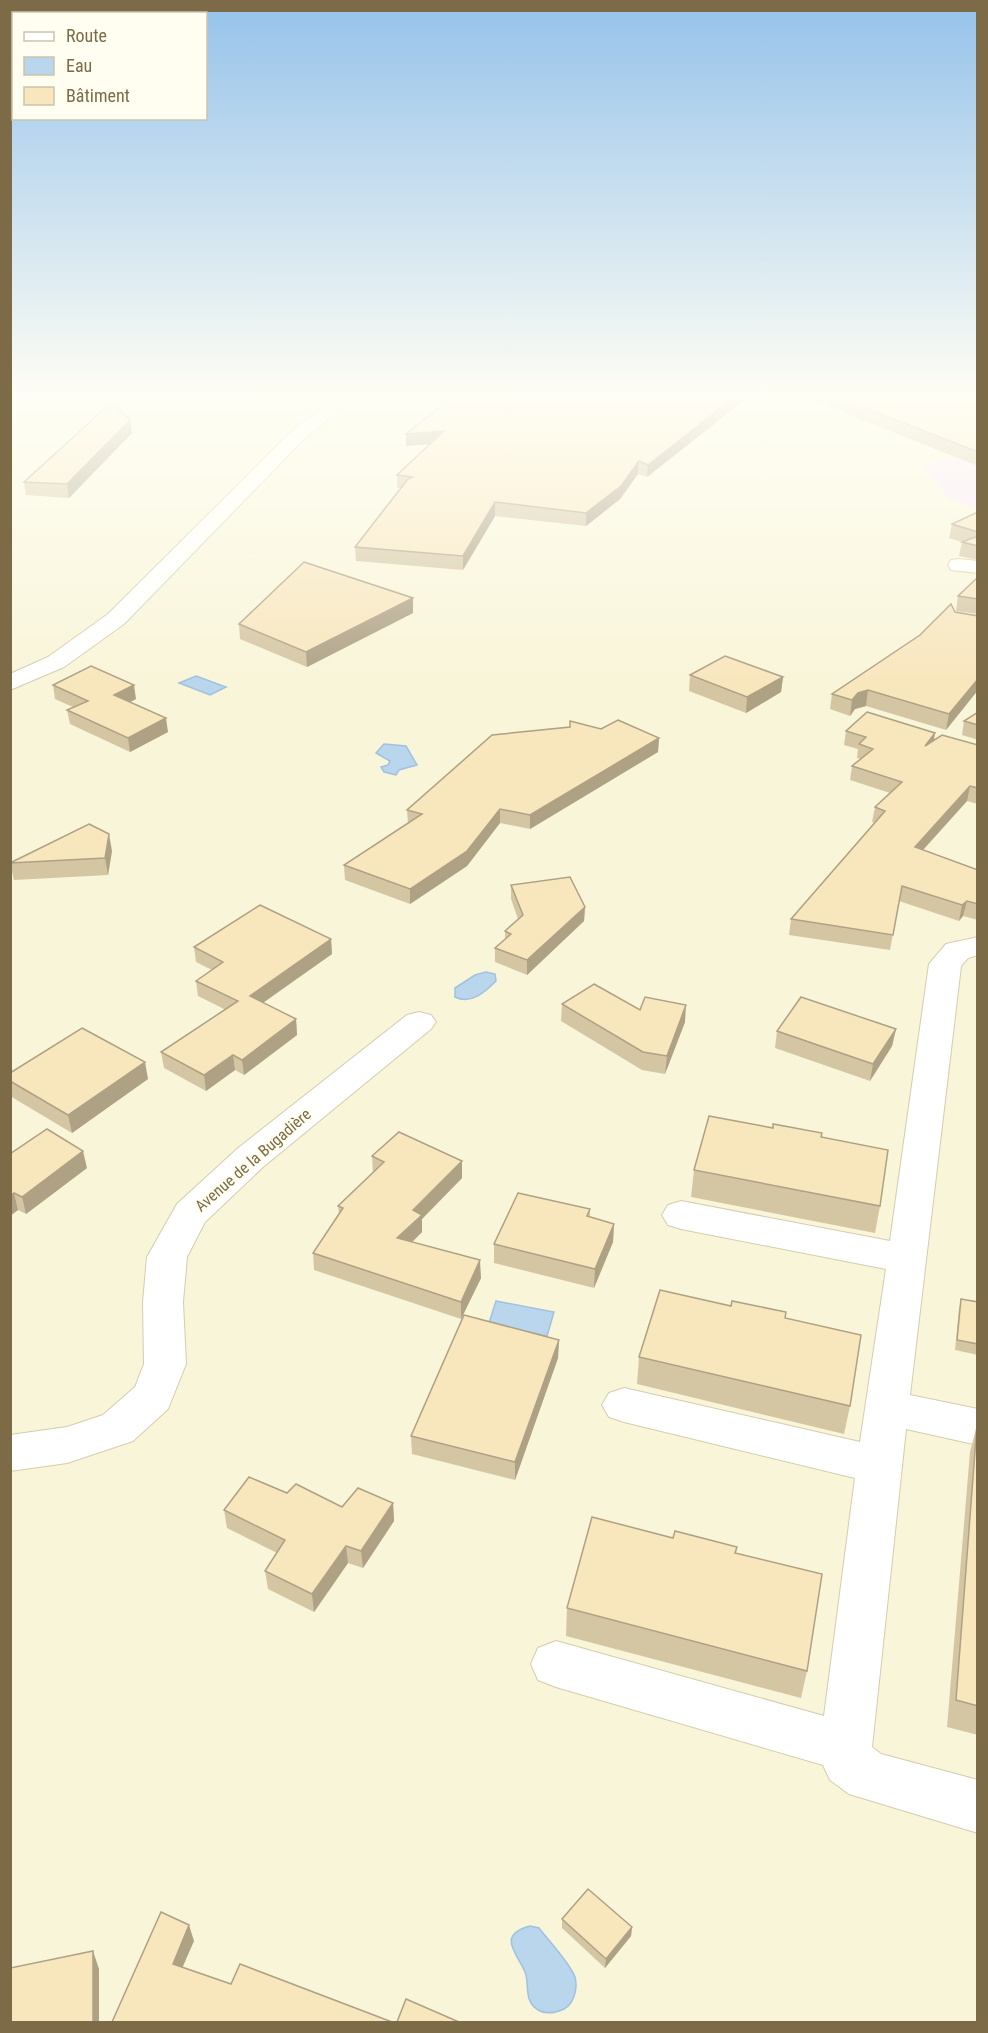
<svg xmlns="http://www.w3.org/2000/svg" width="988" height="2033" viewBox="0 0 988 2033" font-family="'Roboto Condensed',sans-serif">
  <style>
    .residential { fill: #f9f5d9 }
    .education { fill: #fae5fc }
    .water { fill: #bad6ec; stroke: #9ec2df; stroke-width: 1.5 }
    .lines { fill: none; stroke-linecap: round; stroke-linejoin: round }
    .minor-casing { stroke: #d5ccaf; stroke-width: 2 }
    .minor { fill: #fff; fill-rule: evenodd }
    .wall { fill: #d5c6a3 }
    .shaded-wall { fill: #aea184 }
    .building { fill: #f8e6bd; stroke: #aea184; stroke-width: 1.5 }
    .labels { text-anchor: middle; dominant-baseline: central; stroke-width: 5; stroke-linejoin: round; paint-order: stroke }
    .street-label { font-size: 16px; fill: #7d6b48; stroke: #fffef1 }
  </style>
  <rect width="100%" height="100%" fill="#fffde9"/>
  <rect class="residential" x="11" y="398" width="966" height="1624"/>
  <path class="education" d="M 977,449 L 977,507 L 951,500 L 923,466 Z"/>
  <g class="water">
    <path d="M 196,676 L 226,687 L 210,695 L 179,683 Z"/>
    <path d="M 384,744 L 406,746 L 417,765 L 399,770 L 396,775 L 384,772 L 381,767 L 388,765 L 390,761 L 376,753 Z"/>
    <path d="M 486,972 L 495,974 L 496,981 C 485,992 471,1005 455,997 L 455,988 L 475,975 Z"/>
    <path d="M 496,1301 L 554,1312 L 547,1336 L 489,1323 Z"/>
    <path d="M 530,1926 L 539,1928 C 548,1940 570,1963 575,1977 C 578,1988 574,2004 564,2009 C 555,2013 546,2015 538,2010 C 523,2000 530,1985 525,1972 C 517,1953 496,1935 530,1926 Z"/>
  </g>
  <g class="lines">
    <g class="minor-casing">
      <g id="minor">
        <path d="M 335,398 L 354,398 L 306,437 L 124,624 L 64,667 L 10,690 L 10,674 L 48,657 L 108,614 L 294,429 Z"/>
        <path d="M 959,559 L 978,561 L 978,573 L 951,570 L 948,565 L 951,560 Z"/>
        <path d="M 978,937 L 978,955 L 968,958 L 961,966 L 910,1395 L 978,1409 L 978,1445 L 906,1429 L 872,1747 L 881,1754 L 978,1780 L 978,1833 L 849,1794 L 830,1780 L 823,1765 L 556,1687 L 538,1680 L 531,1664 L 538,1648 L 556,1641 L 824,1716 L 855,1478 L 624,1422 L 609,1417 L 602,1405 L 609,1393 L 624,1388 L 860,1442 L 886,1269 L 681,1229 L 668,1225 L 662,1215 L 668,1205 L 681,1201 L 890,1241 L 929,964 L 946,944 Z"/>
        <path d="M 419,1012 L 431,1015 L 436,1022 L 431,1029 L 263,1167 L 205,1222 L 187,1257 L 183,1302 L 186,1364 L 168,1409 L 133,1441 L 67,1463 L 10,1471 L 10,1435 L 67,1427 L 103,1415 L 135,1387 L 144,1364 L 143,1302 L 147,1257 L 177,1204 L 237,1149 L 407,1015 Z"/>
      </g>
    </g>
    <use href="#minor" class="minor"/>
  </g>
  <g class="wall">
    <path d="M 451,398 L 747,398 L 647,477 L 638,474 L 620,499 L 586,526 L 495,516 L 463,570 L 356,561 L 355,547 L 400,488 L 397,488 L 397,475 L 429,444 L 406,446 L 406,434 Z"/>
    <path d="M 807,398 L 978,398 L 978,466 Z"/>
    <path d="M 132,433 L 69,498 L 26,495 L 24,482 Z"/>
    <path d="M 978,512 L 978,560 L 959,556 L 962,542 L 949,538 L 952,524 Z"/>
    <path d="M 978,577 L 978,614 L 956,611 L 958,596 Z"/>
    <path d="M 413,598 L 413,613 L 307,667 L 240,639 L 239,624 Z"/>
    <path d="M 955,612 L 978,616 L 978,690 L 946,730 L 866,706 L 855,709 L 850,716 L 830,709 L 832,694 Z"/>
    <path d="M 690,675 L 783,677 L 781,692 L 746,713 L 689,691 Z"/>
    <path d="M 53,685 L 136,699 L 130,702 L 168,732 L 130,752 L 70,724 L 67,710 L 73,707 L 55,699 Z"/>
    <path d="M 978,712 L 978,740 L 962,735 L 964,721 Z"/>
    <path d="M 601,729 L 659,738 L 658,752 L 530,829 L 500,823 L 467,866 L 410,904 L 345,880 L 344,865 L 408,824 L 407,810 Z"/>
    <path d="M 846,731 L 978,745 L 978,804 L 967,801 L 923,850 L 978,870 L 978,920 L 963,916 L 959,921 L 899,901 L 890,950 L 789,935 L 791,919 L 875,823 L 872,822 L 875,807 L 890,793 L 850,780 L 852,766 L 861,759 L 857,758 L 858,749 L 844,745 Z"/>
    <path d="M 112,851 L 108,875 L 14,880 L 10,863 Z"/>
    <path d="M 511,885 L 585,907 L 584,921 L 527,975 L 495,962 L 495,948 L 505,939 L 505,931 L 518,919 L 511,899 Z"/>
    <path d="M 331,939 L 332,954 L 263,1003 L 296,1019 L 297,1035 L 244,1075 L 235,1070 L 206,1091 L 164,1068 L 161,1052 L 226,1010 L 198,996 L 196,981 L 212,970 L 196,962 L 194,947 Z"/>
    <path d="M 562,1004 L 640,1010 L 685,1022 L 665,1074 L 642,1070 L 561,1021 Z"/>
    <path d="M 896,1029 L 892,1046 L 870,1081 L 775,1048 L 777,1031 Z"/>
    <path d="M 10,1073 L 148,1079 L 72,1133 L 10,1096 Z"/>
    <path d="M 773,1128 L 821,1137 L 880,1206 L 875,1233 L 691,1197 L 694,1170 Z"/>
    <path d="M 10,1154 L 87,1168 L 26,1214 L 18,1210 L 10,1216 Z"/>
    <path d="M 372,1156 L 462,1178 L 422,1219 L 422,1232 L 412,1242 L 481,1278 L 461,1319 L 314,1270 L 313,1253 L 339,1214 L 338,1206 L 373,1173 Z"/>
    <path d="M 590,1209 L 590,1217 L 614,1224 L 613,1242 L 594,1288 L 494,1263 L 494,1244 Z"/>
    <path d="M 961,1299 L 978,1302 L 978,1355 L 955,1350 L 959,1309 Z"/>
    <path d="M 731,1306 L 785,1318 L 850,1406 L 844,1434 L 637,1384 L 639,1357 Z"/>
    <path d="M 559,1340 L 558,1358 L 515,1480 L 412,1454 L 411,1436 Z"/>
    <path d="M 977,1425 L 978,1735 L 947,1727 L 970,1452 Z"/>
    <path d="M 287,1493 L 342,1507 L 393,1503 L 394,1521 L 363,1568 L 348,1563 L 314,1612 L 268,1589 L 265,1571 L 277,1553 L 227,1528 L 224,1510 Z"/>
    <path d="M 673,1538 L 737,1547 L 736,1553 L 807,1671 L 801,1698 L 566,1636 L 567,1608 Z"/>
    <path d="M 562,1919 L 632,1927 L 631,1936 L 605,1968 L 562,1928 Z"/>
  </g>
  <g class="shaded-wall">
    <path d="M 733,398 L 747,398 L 647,477 L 648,465 Z"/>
    <path d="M 130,420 L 132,433 L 69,498 L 67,484 Z"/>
    <path d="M 444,431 L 444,443 L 406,446 L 406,434 Z"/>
    <path d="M 639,461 L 638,474 L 620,499 L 586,526 L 586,513 Z"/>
    <path d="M 495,502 L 495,516 L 463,570 L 463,556 Z"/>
    <path d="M 413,598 L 413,613 L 307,667 L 306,652 Z"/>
    <path d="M 783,677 L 781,692 L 746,713 L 747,697 Z"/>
    <path d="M 978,679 L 978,690 L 946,730 L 949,714 Z"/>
    <path d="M 134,685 L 136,699 L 116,709 L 114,695 Z"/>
    <path d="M 868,690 L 866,706 L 855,709 L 850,716 L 852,700 L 858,693 Z"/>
    <path d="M 166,718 L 168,732 L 130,752 L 128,738 Z"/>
    <path d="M 935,733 L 933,747 L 925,746 Z"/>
    <path d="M 659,738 L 658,752 L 530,829 L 530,815 Z"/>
    <path d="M 970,786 L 967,801 L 912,862 L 915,847 Z"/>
    <path d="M 500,809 L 500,823 L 467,866 L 410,904 L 410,889 Z"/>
    <path d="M 109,834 L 112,851 L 108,875 L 105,858 Z"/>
    <path d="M 967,901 L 963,916 L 959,921 L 962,905 Z"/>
    <path d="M 585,907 L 584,921 L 527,975 L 527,960 Z"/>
    <path d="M 331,939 L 332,954 L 251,1011 L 250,996 Z"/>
    <path d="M 686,1005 L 685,1022 L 665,1074 L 667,1056 Z"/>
    <path d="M 296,1019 L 297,1035 L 244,1075 L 242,1060 Z"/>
    <path d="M 896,1029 L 892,1046 L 870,1081 L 873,1064 Z"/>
    <path d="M 233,1055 L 235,1070 L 206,1091 L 204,1075 Z"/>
    <path d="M 145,1062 L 148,1079 L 72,1133 L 68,1115 Z"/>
    <path d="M 83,1151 L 87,1168 L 26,1214 L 22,1197 Z"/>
    <path d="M 462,1161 L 462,1178 L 422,1219 L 422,1232 L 398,1256 L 397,1238 L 413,1210 Z"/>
    <path d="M 14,1193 L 18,1210 L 10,1216 L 10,1196 Z"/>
    <path d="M 614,1224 L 613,1242 L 594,1288 L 595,1269 Z"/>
    <path d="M 480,1260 L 481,1278 L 461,1319 L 461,1302 Z"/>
    <path d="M 559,1340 L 558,1358 L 515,1480 L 515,1462 Z"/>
    <path d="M 393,1503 L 394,1521 L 363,1568 L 361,1551 Z"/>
    <path d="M 346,1546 L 348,1563 L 314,1612 L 312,1594 Z"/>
    <path d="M 189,1925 L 194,1941 L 177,1980 L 173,1964 Z"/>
    <path d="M 632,1927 L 631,1936 L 605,1968 L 606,1959 Z"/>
    <path d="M 93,1951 L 99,1969 L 99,2022 L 93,2022 Z"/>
  </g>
  <g class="building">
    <path d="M 451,398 L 733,398 L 648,465 L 639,461 L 621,486 L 586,513 L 495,502 L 463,556 L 355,547 L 408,479 L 413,477 L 397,475 L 444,431 L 406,434 Z"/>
    <path d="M 839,398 L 978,398 L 978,452 Z"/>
    <path d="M 112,402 L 130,420 L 67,484 L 24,482 Z"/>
    <path d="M 978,512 L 978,532 L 952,524 Z"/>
    <path d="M 978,536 L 978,546 L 962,542 Z"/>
    <path d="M 304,562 L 413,598 L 306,652 L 239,624 Z"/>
    <path d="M 978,577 L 978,599 L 958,596 Z"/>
    <path d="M 951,604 L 955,612 L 978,616 L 978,679 L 949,714 L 868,690 L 858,693 L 852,700 L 832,694 L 920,635 Z"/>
    <path d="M 725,656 L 783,677 L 747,697 L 690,675 Z"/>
    <path d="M 91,666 L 134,685 L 114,695 L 166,718 L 128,738 L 67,710 L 88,701 L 53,685 Z"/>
    <path d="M 867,712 L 935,733 L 925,746 L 942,735 L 978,745 L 978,788 L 970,786 L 915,847 L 978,870 L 978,904 L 967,901 L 962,905 L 902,886 L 893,935 L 791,919 L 885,811 L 875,807 L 902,782 L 852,766 L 873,749 L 859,744 L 866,737 L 846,731 Z"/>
    <path d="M 978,712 L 978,725 L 964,721 Z"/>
    <path d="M 618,720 L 659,738 L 530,815 L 500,809 L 467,851 L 410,889 L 344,865 L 422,814 L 407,810 L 492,735 L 570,727 L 570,721 L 601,729 Z"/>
    <path d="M 89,824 L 109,834 L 105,858 L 10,863 Z"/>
    <path d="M 570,877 L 585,907 L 527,960 L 495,948 L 511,934 L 505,931 L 523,915 L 511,885 Z"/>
    <path d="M 260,905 L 331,939 L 250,996 L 296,1019 L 242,1060 L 233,1055 L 204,1075 L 161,1052 L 238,1001 L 196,981 L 223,962 L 194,947 Z"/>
    <path d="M 594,984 L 640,1010 L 645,997 L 686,1005 L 667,1056 L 643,1052 L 562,1004 Z"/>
    <path d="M 801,997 L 896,1029 L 873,1064 L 777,1031 Z"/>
    <path d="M 82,1028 L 145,1062 L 68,1115 L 10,1081 L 10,1073 Z"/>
    <path d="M 709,1116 L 773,1128 L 773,1124 L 822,1133 L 821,1137 L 888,1150 L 880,1206 L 694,1170 Z"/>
    <path d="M 47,1129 L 83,1151 L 22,1197 L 14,1193 L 10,1196 L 10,1154 Z"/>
    <path d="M 399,1132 L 462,1161 L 413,1210 L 422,1215 L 397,1238 L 480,1260 L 461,1302 L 313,1253 L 343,1208 L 338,1206 L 384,1162 L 372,1156 Z"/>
    <path d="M 518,1193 L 590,1209 L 587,1216 L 614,1224 L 595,1269 L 494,1244 Z"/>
    <path d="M 660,1290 L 731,1306 L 732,1301 L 786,1312 L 785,1318 L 861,1335 L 850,1406 L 639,1357 Z"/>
    <path d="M 961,1299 L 978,1302 L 978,1344 L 957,1340 Z"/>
    <path d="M 464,1315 L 559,1340 L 515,1462 L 411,1436 Z"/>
    <path d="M 977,1425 L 978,1425 L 978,1706 L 956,1700 Z"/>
    <path d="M 249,1477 L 287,1493 L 296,1484 L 342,1507 L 358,1488 L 393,1503 L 361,1551 L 346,1546 L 312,1594 L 265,1571 L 285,1540 L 224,1510 Z"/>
    <path d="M 592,1517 L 673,1538 L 675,1531 L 737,1547 L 735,1553 L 822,1574 L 807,1671 L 567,1608 Z"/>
    <path d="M 588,1889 L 632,1927 L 606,1959 L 562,1919 Z"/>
    <path d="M 161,1912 L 189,1925 L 173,1964 L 231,1984 L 240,1964 L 392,2022 L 112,2022 Z"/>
    <path d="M 93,1951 L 93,2022 L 10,2022 L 10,1968 Z"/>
    <path d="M 406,1999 L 459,2022 L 397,2022 Z"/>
  </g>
  <linearGradient id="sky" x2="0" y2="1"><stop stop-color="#95c2ea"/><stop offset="0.58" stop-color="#fffef5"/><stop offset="1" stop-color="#fffef5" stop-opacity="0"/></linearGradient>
  <rect width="988" height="683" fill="url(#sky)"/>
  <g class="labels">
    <g class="street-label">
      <text transform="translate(253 1160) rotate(-41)">Avenue de la Bugadière</text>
    </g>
  </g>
  <rect width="988" height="2033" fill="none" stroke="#7d6b48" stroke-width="24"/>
  <rect x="12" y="12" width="195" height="108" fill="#fffef1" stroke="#cbc3ad" stroke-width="1.5"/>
  <rect x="24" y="32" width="30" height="9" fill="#ffffff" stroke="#cbc3ad" stroke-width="1.5"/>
  <text x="66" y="42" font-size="18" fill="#7d6b48">Route</text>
  <rect x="24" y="57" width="30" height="18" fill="#bad6ec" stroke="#cbc3ad" stroke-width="1.5"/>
  <text x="66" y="72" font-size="18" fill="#7d6b48">Eau</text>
  <rect x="24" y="87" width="30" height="18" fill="#f8e6bd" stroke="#cbc3ad" stroke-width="1.5"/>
  <text x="66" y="102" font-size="18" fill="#7d6b48">Bâtiment</text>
</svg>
